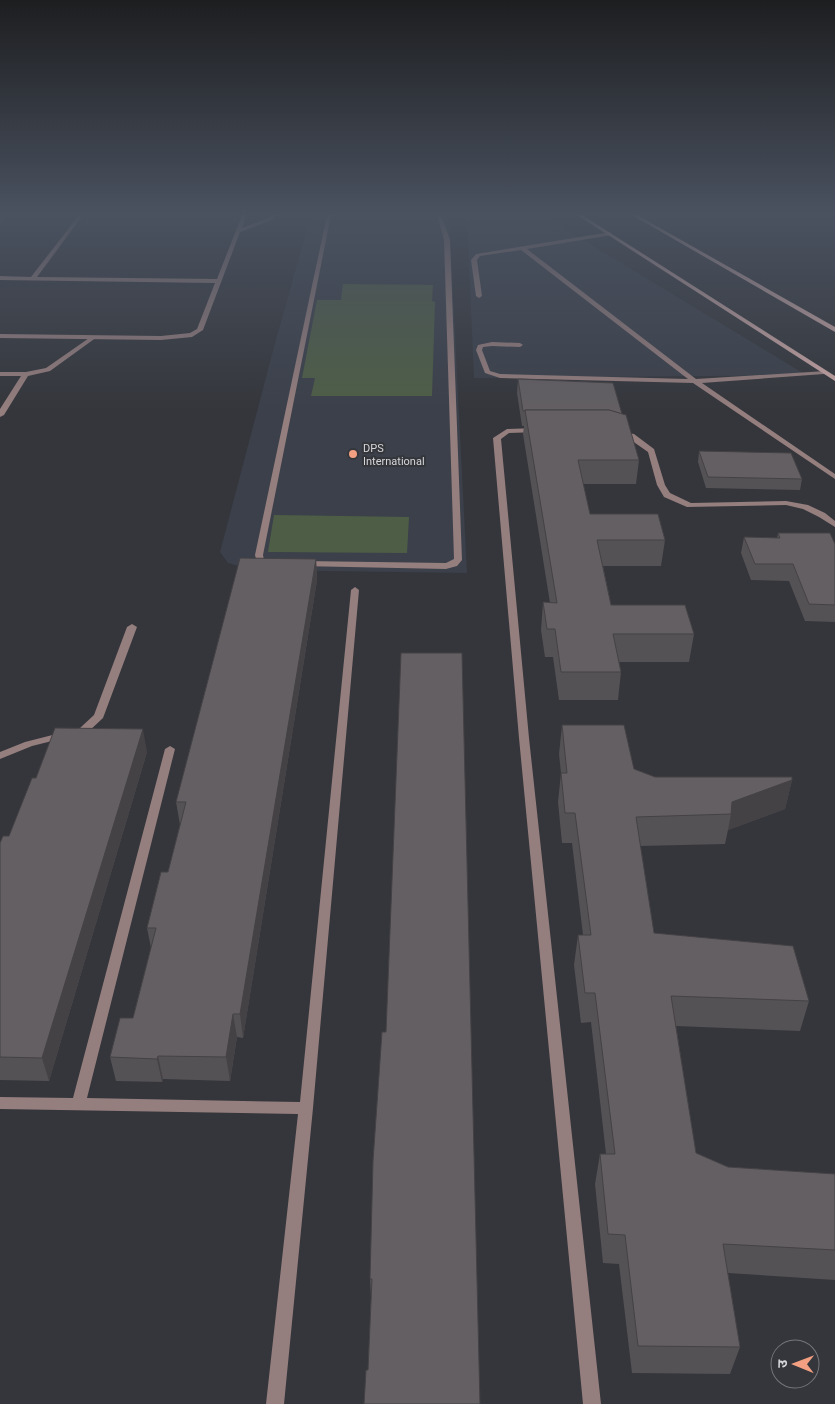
<svg xmlns="http://www.w3.org/2000/svg" width="835" height="1404" viewBox="0 0 835 1404" font-family="Roboto,'Noto Sans Devanagari',sans-serif">
  <style>
    .built { fill: #3b404a }
    .green { fill: #4e5e46 }
    .lines { fill: none; stroke-linecap: round; stroke-linejoin: round }
    .lane { fill: #957e7e; fill-rule: evenodd }
    .street { fill: #957e7e; fill-rule: evenodd }
    .secondary { fill: #caa7a6; fill-rule: evenodd }
    .wall { fill: #555255 }
    .shaded-wall { fill: #454245 }
    .building { fill: #635f63; stroke: #454245 }
    .poi-dot { fill: #f3a082; stroke: #34363b; stroke-width: 2 }
    .labels { text-anchor: middle; dominant-baseline: central; stroke-width: 4; stroke-linejoin: round; paint-order: stroke }
    .far-poi-label { font-size: 11px; fill: #d5d6d9; stroke: #34363b; text-anchor: start }
  </style>
  <rect width="100%" height="100%" fill="#34363b"/>
  <g class="built">
    <path d="M 311,215 L 449,215 L 467,573 L 253,570 L 228,563 L 220,552 L 274,347 Z"/>
    <path d="M 467,215 L 542,215 L 806,375 L 474,378 Z"/>
  </g>
  <g class="green">
    <path d="M 343,284 L 433,285 L 432,301 L 435,302 L 432,396 L 311,396 L 315,378 L 302,378 L 317,300 L 341,300 Z"/>
    <path d="M 274,515 L 409,517 L 407,553 L 268,552 Z"/>
  </g>
  <g class="lines">
    <g class="lane">
      <path d="M 327,215 L 331,215 L 263,555 L 264,560 L 272,564 L 268,567 L 257,563 L 255,555 Z"/>
      <path d="M 437,215 L 441,215 L 450,240 L 462,560 L 457,566 L 446,569 L 300,566 L 299,564 L 300,562 L 303,561 L 446,563 L 454,559 L 444,240 Z"/>
      <path d="M 610,232 L 612,235 L 527,249 L 696,379 L 826,371 L 827,372 L 824,374 L 702,383 L 835,474 L 835,479 L 693,383 L 500,378 L 485,373 L 476,350 L 478,345 L 492,342 L 520,343 L 523,345 L 520,347 L 492,346 L 483,347 L 482,350 L 490,371 L 500,374 L 688,379 L 521,250 L 480,256 L 477,260 L 482,296 L 479,298 L 476,296 L 471,260 L 476,254 Z"/>
      <path d="M 92,336 L 97,337 L 50,371 L 28,376 L 4,415 L 0,417 L 0,409 L 21,376 L 0,376 L 0,372 L 26,372 L 46,368 Z"/>
      <path d="M 355,587 L 359,590 L 313,1108 L 284,1404 L 266,1404 L 298,1114 L 0,1109 L 0,1097 L 73,1098 L 165,749 L 170,746 L 175,749 L 87,1098 L 300,1102 L 351,590 Z"/>
      <path d="M 132,624 L 137,627 L 103,718 L 88,732 L 32,746 L 0,759 L 0,752 L 25,742 L 80,728 L 94,715 L 127,627 Z"/>
    </g>
    <g class="street">
      <path d="M 79,215 L 83,215 L 37,277 L 217,279 L 242,215 L 246,215 L 242,228 L 268,218 L 271,215 L 276,215 L 272,220 L 240,232 L 203,330 L 192,337 L 161,340 L 0,338 L 0,334 L 161,336 L 190,333 L 197,329 L 215,283 L 0,280 L 0,276 L 31,277 Z"/>
      <path d="M 536,428 L 539,428 L 539,432 L 509,433 L 501,439 L 529,738 L 601,1404 L 583,1404 L 519,738 L 493,438 L 507,429 Z"/>
      <path d="M 617,431 L 634,434 L 654,449 L 665,485 L 670,493 L 691,503 L 786,501 L 808,505 L 825,513 L 835,521 L 835,527 L 819,517 L 803,509 L 786,505 L 687,507 L 664,497 L 657,485 L 648,452 L 628,438 L 617,435 Z"/>
    </g>
    <g class="secondary">
      <path d="M 577,215 L 582,215 L 835,376 L 835,381 Z"/>
      <path d="M 632,215 L 637,215 L 835,327 L 835,332 Z"/>
    </g>
  </g>
  <g class="wall">
    <path d="M 518,379 L 622,414 L 639,460 L 636,484 L 583,484 L 590,514 L 665,540 L 661,566 L 603,566 L 611,605 L 694,634 L 689,662 L 619,662 L 621,672 L 618,700 L 559,700 L 553,657 L 545,657 L 541,630 L 543,602 L 550,603 L 523,434 L 524,426 L 522,426 L 517,393 Z"/>
    <path d="M 699,451 L 802,479 L 800,490 L 706,488 L 698,462 Z"/>
    <path d="M 778,533 L 835,544 L 835,622 L 805,621 L 789,581 L 751,580 L 741,553 L 744,537 L 777,538 Z"/>
    <path d="M 316,559 L 317,580 L 243,1038 L 237,1037 L 230,1081 L 163,1079 L 162,1082 L 116,1081 L 110,1057 L 133,1018 L 151,948 L 147,928 L 168,872 L 180,825 L 176,802 Z"/>
    <path d="M 462,653 L 368,1370 L 371,1298 L 370,1279 L 386,1032 Z"/>
    <path d="M 562,725 L 634,769 L 655,777 L 792,780 L 785,809 L 728,830 L 725,844 L 640,846 L 654,933 L 809,1001 L 800,1031 L 676,1026 L 696,1153 L 728,1167 L 835,1174 L 835,1280 L 728,1273 L 740,1347 L 730,1374 L 632,1373 L 619,1264 L 603,1263 L 595,1184 L 600,1154 L 606,1154 L 591,1022 L 581,1023 L 574,965 L 578,935 L 583,935 L 572,843 L 562,843 L 558,802 L 561,773 L 559,754 Z"/>
    <path d="M 147,752 L 49,1081 L 0,1080 L 0,843 L 9,836 Z"/>
  </g>
  <g class="shaded-wall">
    <path d="M 0,215 L 9,215 L 0,225 Z"/>
    <path d="M 316,559 L 317,580 L 243,1038 L 240,1014 Z"/>
    <path d="M 143,729 L 147,752 L 49,1081 L 42,1058 Z"/>
    <path d="M 792,780 L 785,809 L 728,830 L 731,814 L 732,802 Z"/>
    <path d="M 233,1014 L 237,1037 L 230,1081 L 226,1057 Z"/>
    <path d="M 158,1056 L 163,1079 L 162,1082 L 157,1059 Z"/>
  </g>
  <g class="building">
    <path d="M 518,379 L 613,383 L 622,414 L 609,410 L 525,410 L 525,411 L 523,411 Z"/>
    <path d="M 525,410 L 609,410 L 626,415 L 639,460 L 578,460 L 590,514 L 658,514 L 665,540 L 597,540 L 611,605 L 685,605 L 694,634 L 613,634 L 621,672 L 561,672 L 555,629 L 547,629 L 543,602 L 557,603 Z"/>
    <path d="M 699,451 L 791,453 L 802,479 L 708,477 Z"/>
    <path d="M 778,533 L 830,533 L 835,544 L 835,605 L 809,604 L 793,564 L 755,564 L 744,537 L 780,538 Z"/>
    <path d="M 240,558 L 316,559 L 240,1014 L 233,1014 L 226,1057 L 158,1056 L 157,1059 L 110,1057 L 120,1018 L 133,1018 L 156,928 L 147,928 L 161,872 L 168,872 L 186,802 L 176,802 Z"/>
    <path d="M 401,653 L 462,653 L 480,1404 L 364,1404 L 366,1370 L 368,1370 L 372,1279 L 370,1279 L 373,1161 L 382,1032 L 386,1032 Z"/>
    <path d="M 562,725 L 624,725 L 634,769 L 655,777 L 792,777 L 792,780 L 732,802 L 731,814 L 636,817 L 654,933 L 793,946 L 809,1001 L 671,996 L 696,1153 L 728,1167 L 835,1174 L 835,1250 L 723,1244 L 740,1347 L 638,1346 L 625,1235 L 608,1234 L 600,1154 L 615,1154 L 595,993 L 585,993 L 578,935 L 591,935 L 575,813 L 565,813 L 561,773 L 567,773 Z"/>
    <path d="M 55,728 L 143,729 L 42,1058 L 0,1057 L 0,843 L 3,836 L 9,836 L 32,778 L 36,778 Z"/>
  </g>
  <linearGradient id="sky" x2="0" y2="1"><stop stop-color="#1d1e20"/><stop offset="0.52" stop-color="#4a5260"/><stop offset="1" stop-color="#4a5260" stop-opacity="0"/></linearGradient>
  <rect width="835" height="411" fill="url(#sky)"/>
  <circle class="poi-dot" cx="353" cy="454" r="5"/>
  <g class="labels">
    <g class="far-poi-label">
      <text x="363" y="448">DPS<tspan x="363" dy="13">International</tspan></text>
    </g>
  </g>
  <g transform="translate(795 1364) rotate(271)"><circle r="24" fill="#34363b" stroke="#74767a"/>
  <path d="M0-4L9 19L0 12L-9 19Z" fill="#f3a082"/>
  <text y="-8" font-size="14" font-weight="bold" text-anchor="middle" fill="#d5d6d9">उ</text>
  </g>
</svg>
